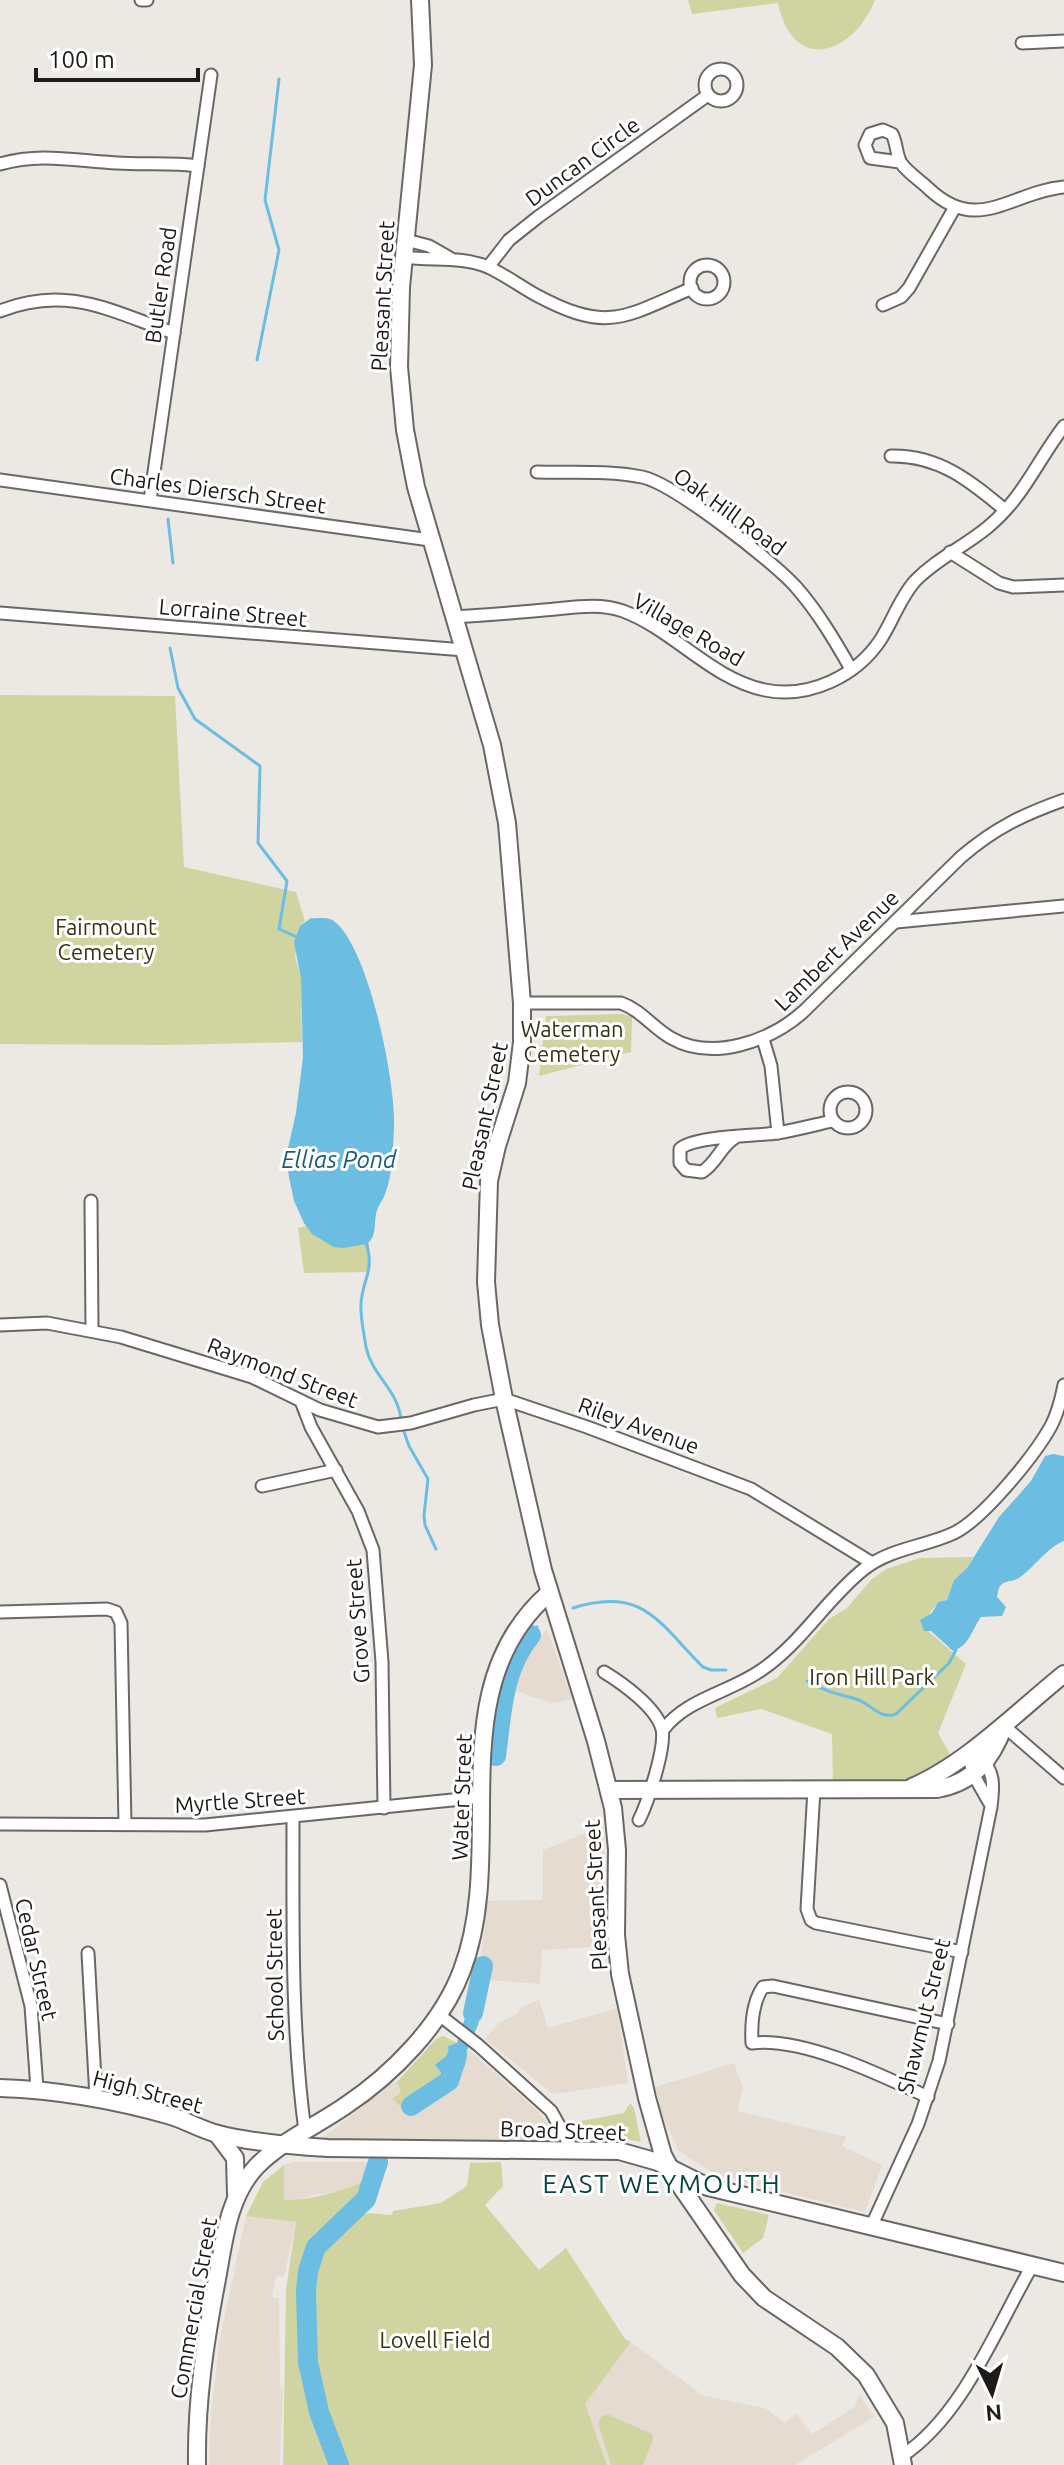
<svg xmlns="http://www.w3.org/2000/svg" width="1064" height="2465" viewBox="0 0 1064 2465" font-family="Ubuntu,sans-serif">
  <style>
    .built { fill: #e5dbd1 }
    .green { fill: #d0d4a1 }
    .water { fill: #6cbde2 }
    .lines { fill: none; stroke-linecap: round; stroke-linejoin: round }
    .stream { stroke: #6cbde2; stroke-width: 3 }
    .river { stroke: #6cbde2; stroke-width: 20 }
    .street-casing { stroke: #6b6764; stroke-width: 15 }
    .secondary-casing { stroke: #6b6764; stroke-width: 20 }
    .street { stroke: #fff; stroke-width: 11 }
    .secondary { stroke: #fff; stroke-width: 16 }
    .labels { text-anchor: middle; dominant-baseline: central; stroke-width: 6; stroke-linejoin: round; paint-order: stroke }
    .street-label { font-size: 22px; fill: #1c1b19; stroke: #fff }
    .park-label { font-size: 22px; fill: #343515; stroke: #fff }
    .water-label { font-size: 24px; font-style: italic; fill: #1b5b75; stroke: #fff }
    .quarter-label { font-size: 26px; letter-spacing: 2px; fill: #07453e; stroke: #fff }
  </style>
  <rect width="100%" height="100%" fill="#ece8e3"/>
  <g class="built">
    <path d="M 547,1629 L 572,1699 L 551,1703 L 513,1690 L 524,1658 Z"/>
    <path d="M 604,1826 L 605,1946 L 542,1950 L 540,1984 L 490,1980 L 487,1967 L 480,1966 L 488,1901 L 543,1900 L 543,1850 Z"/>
    <path d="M 539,2000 L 548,2028 L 617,2008 L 628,2083 L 553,2094 L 485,2039 L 500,2022 L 517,2014 L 522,2007 Z"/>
    <path d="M 467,2048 L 538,2111 L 552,2129 L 552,2138 L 545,2141 L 324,2140 L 325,2136 L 396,2080 L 401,2092 L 393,2099 L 403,2110 L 425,2110 L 428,2103 L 457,2082 L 465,2065 Z"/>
    <path d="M 734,2063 L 743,2088 L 737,2111 L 846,2137 L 842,2146 L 882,2165 L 865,2212 L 718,2176 L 679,2151 L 663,2118 L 655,2087 Z"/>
    <path d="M 293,2162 L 375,2162 L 370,2178 L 340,2191 L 313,2195 L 300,2200 L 284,2200 L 284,2165 Z"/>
    <path d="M 246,2216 L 296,2222 L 284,2277 L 276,2276 L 272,2297 L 279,2299 L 280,2388 L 283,2388 L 280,2465 L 209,2465 L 211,2414 L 220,2338 Z"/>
    <path d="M 631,2342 L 704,2396 L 765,2408 L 785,2423 L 796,2414 L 812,2434 L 855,2407 L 859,2394 L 874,2417 L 795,2465 L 607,2465 L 585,2404 Z"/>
  </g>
  <g class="green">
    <path d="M 688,0 L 875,0 C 852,56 793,74 778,3 L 692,14 Z"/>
    <path d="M 0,695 L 175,696 L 184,867 L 296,892 L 305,921 L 300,926 L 295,957 L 301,978 L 302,1042 L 167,1045 L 0,1044 Z"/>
    <path d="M 623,1014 L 632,1017 L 631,1052 L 539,1076 L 546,1016 Z"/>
    <path d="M 306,1226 C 322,1246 345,1249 369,1243 L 369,1272 L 304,1273 L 298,1228 Z"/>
    <path d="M 973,1557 L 967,1568 L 954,1580 L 947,1600 L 938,1602 L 927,1617 L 928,1631 L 966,1664 L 938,1733 L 950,1754 L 918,1777 L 896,1780 L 833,1781 L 832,1734 L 761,1709 L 717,1718 L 715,1708 L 777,1678 L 829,1619 L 847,1608 L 871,1580 L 886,1569 L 920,1558 Z"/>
    <path d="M 443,2036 L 457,2043 L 449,2054 L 446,2079 L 401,2107 L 392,2099 L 401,2092 L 397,2082 L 436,2039 Z"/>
    <path d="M 630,2103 L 634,2108 L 641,2142 L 609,2136 L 586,2136 L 575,2126 L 576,2122 L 624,2113 Z"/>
    <path d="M 501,2162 L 503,2186 L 485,2205 L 539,2270 L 566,2248 L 625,2339 L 631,2342 L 585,2404 L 607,2465 L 349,2465 C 337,2434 323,2404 313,2372 C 305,2344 306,2284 316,2256 C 321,2244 349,2218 361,2214 C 370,2212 382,2215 392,2215 L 393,2211 L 441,2203 L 467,2186 L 470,2163 Z"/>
    <path d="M 284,2165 L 284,2200 C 310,2201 347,2190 370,2178 L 365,2195 L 322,2238 L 315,2233 L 303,2289 L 304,2386 L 332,2465 L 283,2465 L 286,2290 L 296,2222 L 246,2216 L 263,2182 Z"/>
    <path d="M 717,2203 L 769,2215 L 763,2238 L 743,2253 L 714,2210 Z"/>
    <path d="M 607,2414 L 652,2434 L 653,2439 L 643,2465 L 611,2465 L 598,2423 L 601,2417 Z"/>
  </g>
  <g class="water">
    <path d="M 311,918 C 319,919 328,916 335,922 C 369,949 396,1083 394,1127 C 393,1148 393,1174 385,1194 C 383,1200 379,1204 377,1210 C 373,1223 378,1235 367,1244 L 343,1248 L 334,1247 L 312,1234 L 304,1223 L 294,1201 L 289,1177 L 286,1157 L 296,1113 L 303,1057 L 301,979 L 294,942 L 300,926 Z"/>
    <path d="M 1053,1454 L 1064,1456 L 1064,1541 C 1046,1548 1035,1567 1019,1578 C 1013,1582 1006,1580 1001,1585 C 998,1588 998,1593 997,1597 L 1006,1607 L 1002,1616 L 981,1617 C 971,1631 970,1645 953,1651 L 931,1631 L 924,1631 L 920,1620 L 932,1613 L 938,1602 L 947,1600 L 954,1580 L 967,1568 L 999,1517 L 1031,1481 L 1045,1456 Z"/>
    <path d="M 480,1987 L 481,2009 L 478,2025 L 467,2050 L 465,2065 L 452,2083 L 447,2080 L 435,2065 L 449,2054 L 448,2046 L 457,2043 L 470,2002 Z"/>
  </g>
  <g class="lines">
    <g class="stream">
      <path d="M 257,360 L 279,250 L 265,200 L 279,79"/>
      <path d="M 168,519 L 173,563"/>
      <path d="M 170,648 L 178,688 L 195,719 L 260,766 L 258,843 L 287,881 L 279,929 L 299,938"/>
      <path d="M 366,1242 C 375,1272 363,1277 361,1303 C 360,1317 364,1333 366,1347 C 372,1376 397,1388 401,1419"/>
      <path d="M 402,1426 L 409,1446 L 428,1479 L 424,1515 L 425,1525 L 436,1549"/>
      <path d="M 573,1608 C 643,1586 658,1622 703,1667 L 711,1670 L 726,1670"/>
      <path d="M 528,1633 L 531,1635 L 537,1627"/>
      <path d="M 807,1681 C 827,1692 835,1693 856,1699 C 871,1703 878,1720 896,1714 L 949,1663 L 956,1650"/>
    </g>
    <g class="river">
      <path d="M 496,1756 C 502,1713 502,1670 531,1635"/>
      <path d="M 473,2013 L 483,1966"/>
      <path d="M 411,2106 L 449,2081 L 457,2056"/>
      <path d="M 339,2465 L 319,2412 L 308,2362 L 306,2291 L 308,2271 L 316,2247 L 366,2199 L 378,2162"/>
    </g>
    <g class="street-casing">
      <g id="street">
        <path d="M 141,0 L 147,0"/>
        <path d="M 1022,43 L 1064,41"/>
        <circle cx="721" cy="85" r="16"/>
        <path d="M 900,162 L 870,158 L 865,145 L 870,134 L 883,130 L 892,134 C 897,143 896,155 901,163 C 908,173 921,181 929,189 C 978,235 1011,192 1064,187"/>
        <path d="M 0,164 C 41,152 76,161 117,163 C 144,165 171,162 198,166"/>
        <path d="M 406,240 L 429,246 L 450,258"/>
        <path d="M 404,257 C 433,261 461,256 488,267 C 505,275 520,286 536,295 C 607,333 623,318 692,288"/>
        <circle cx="707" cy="282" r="17"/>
        <path d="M 488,267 L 509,240 L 538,217 L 708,95"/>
        <path d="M 883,305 L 901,297 L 909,288 L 955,207"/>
        <path d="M 0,311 C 67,284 113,312 174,333"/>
        <path d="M 891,456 C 939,455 970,481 1005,510"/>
        <path d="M 537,472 C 571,473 608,470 642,477 C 673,483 774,562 796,587 C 818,612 835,641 851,669"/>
        <path d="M 0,480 L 430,540"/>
        <path d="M 150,500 L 211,75"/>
        <path d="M 950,552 L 999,583 L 1013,587 L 1064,585"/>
        <path d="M 0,613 L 464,650"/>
        <path d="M 453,617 C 484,615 514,613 544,610 C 570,608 598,602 623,611 C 674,630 711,679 765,690 C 809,699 857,676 881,639 C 893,620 900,598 915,581 C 936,559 964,547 988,527 C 1024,497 1037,461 1064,426"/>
        <path d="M 896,922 L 1064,906"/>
        <path d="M 522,1003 L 621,1003 C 641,1010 653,1028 671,1038 C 713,1062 770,1041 803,1012 L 961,857 C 995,828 1022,815 1064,800"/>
        <path d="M 763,1039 L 771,1066 L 778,1133"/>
        <circle cx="848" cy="1110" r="18"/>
        <path d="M 736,1137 C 720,1146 717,1163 702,1172 L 686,1170 L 680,1163 L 680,1149 C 693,1136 756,1136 777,1133 C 796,1130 814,1125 832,1121"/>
        <path d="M 91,1201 L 92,1329"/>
        <path d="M 0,1325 L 47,1323 L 121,1337 L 252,1377 L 320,1410 L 378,1427 L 411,1423 L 474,1405 L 504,1399 L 587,1427 L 751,1489 L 872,1563"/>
        <path d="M 301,1401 L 311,1427 L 358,1511 L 373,1550 L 382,1662 L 384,1808"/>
        <path d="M 262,1486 L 336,1470"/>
        <path d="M 0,1612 L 107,1609 L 116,1612 L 121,1623 L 125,1824"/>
        <path d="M 604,1672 C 622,1683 656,1707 662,1729 C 666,1747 648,1802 639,1820"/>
        <path d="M 1004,1726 L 1064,1778"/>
        <path d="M 663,1730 C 686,1699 728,1693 760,1671 C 801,1644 826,1599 864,1569 C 891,1548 924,1547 954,1533 C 983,1519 1035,1455 1051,1426 C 1058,1413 1061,1400 1064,1385"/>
        <path d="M 968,1751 L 973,1774 L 989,1802"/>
        <path d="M 814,1789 L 807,1909 L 811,1920 L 816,1923 L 962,1952"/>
        <path d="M 293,1818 C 293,1923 291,2027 305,2131"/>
        <path d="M 0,1824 L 205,1825 L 482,1797"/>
        <path d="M 0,1885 L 31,2006 L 37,2089"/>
        <path d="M 88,1953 L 96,2098"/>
        <path d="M 438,2014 L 478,2045 L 551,2111 L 572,2149"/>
        <path d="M 928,2097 C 881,2075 803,2037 752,2043 C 751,2024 752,2003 763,1987 L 773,1986 L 948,2024"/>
        <path d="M 871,2227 L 918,2124 L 939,2061 L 991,1807 C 993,1789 996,1771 980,1759"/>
        <path d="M 902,2456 C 963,2416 996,2328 1032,2266"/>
      </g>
    </g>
    <g class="secondary-casing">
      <g id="secondary">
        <path d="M 420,0 L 423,65 L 401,287 L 399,367 L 405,430 L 416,487 L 492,745 L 507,823 L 522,1003 L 522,1042 L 517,1083 L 497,1146 L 489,1181 L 486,1282 L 490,1325 L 504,1399 L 543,1570 L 596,1741 L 613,1808 L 617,1850 L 616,1935 L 620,1974 L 647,2098 L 663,2155 L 677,2181 L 742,2275 L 764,2298 L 837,2347 L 866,2375 L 895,2423 L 903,2465"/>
        <path d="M 912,1787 C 966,1764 1018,1711 1064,1674"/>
        <path d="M 609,1790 L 937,1789 C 973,1783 992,1759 1004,1726"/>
        <path d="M 0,2088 C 58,2090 115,2100 171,2116 C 187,2121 202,2130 218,2134 C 254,2143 292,2146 328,2148 L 619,2151 L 658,2162 L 708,2187 L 1064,2273"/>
        <path d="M 217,2134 L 235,2158 L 236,2194"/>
        <path d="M 197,2465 C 196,2402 205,2342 217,2279 C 224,2241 228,2197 256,2167 C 281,2141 316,2126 345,2106 C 393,2074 442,2024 462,1970 C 509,1847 438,1690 549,1593"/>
      </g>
    </g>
    <use href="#street" class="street"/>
    <use href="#secondary" class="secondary"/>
  </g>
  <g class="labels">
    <g class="street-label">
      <text transform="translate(582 161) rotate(-36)">Duncan Circle</text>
      <text transform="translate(160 285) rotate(-82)">Butler Road</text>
      <text transform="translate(382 296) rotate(-87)">Pleasant Street</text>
      <text transform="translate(218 490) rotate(8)">Charles Diersch Street</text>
      <text transform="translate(730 511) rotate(36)">Oak Hill Road</text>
      <text transform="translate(233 612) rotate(5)">Lorraine Street</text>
      <text transform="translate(689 629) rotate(30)">Village Road</text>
      <text transform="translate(836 950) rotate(-44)">Lambert Avenue</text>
      <text transform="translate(484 1116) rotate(-78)">Pleasant Street</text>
      <text transform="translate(283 1372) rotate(21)">Raymond Street</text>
      <text transform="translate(639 1425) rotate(20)">Riley Avenue</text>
      <text transform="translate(357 1621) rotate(-94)">Grove Street</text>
      <text transform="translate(461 1797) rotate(-88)">Water Street</text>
      <text transform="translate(240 1800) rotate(-4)">Myrtle Street</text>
      <text transform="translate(595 1895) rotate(-93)">Pleasant Street</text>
      <text transform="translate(37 1959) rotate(77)">Cedar Street</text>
      <text transform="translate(274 1975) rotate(-91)">School Street</text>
      <text transform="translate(923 2016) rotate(-76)">Shawmut Street</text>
      <text transform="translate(148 2091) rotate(15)">High Street</text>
      <text transform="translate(563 2130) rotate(2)">Broad Street</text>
      <text transform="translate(193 2308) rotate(-80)">Commercial Street</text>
    </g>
    <g class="park-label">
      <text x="106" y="926">Fairmount<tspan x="106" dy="25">Cemetery</tspan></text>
      <text x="572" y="1028">Waterman<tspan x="572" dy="25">Cemetery</tspan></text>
      <text x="872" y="1676">Iron Hill Park</text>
      <text x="435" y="2339">Lovell Field</text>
    </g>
    <g class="water-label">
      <text x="339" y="1159">Ellias Pond</text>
    </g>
    <g class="quarter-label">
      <text x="662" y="2183">EAST WEYMOUTH</text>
    </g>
  </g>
  <g transform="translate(992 2393) rotate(175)" stroke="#ffffff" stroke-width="6" paint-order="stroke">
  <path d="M0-6L14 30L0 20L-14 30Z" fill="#1c1b19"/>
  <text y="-12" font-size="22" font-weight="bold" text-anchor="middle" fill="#1c1b19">N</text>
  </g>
  <path d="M36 68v12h162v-12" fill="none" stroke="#1c1b19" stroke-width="4"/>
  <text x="48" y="68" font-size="24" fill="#1c1b19" stroke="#ffffff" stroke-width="6" paint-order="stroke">100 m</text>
</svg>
